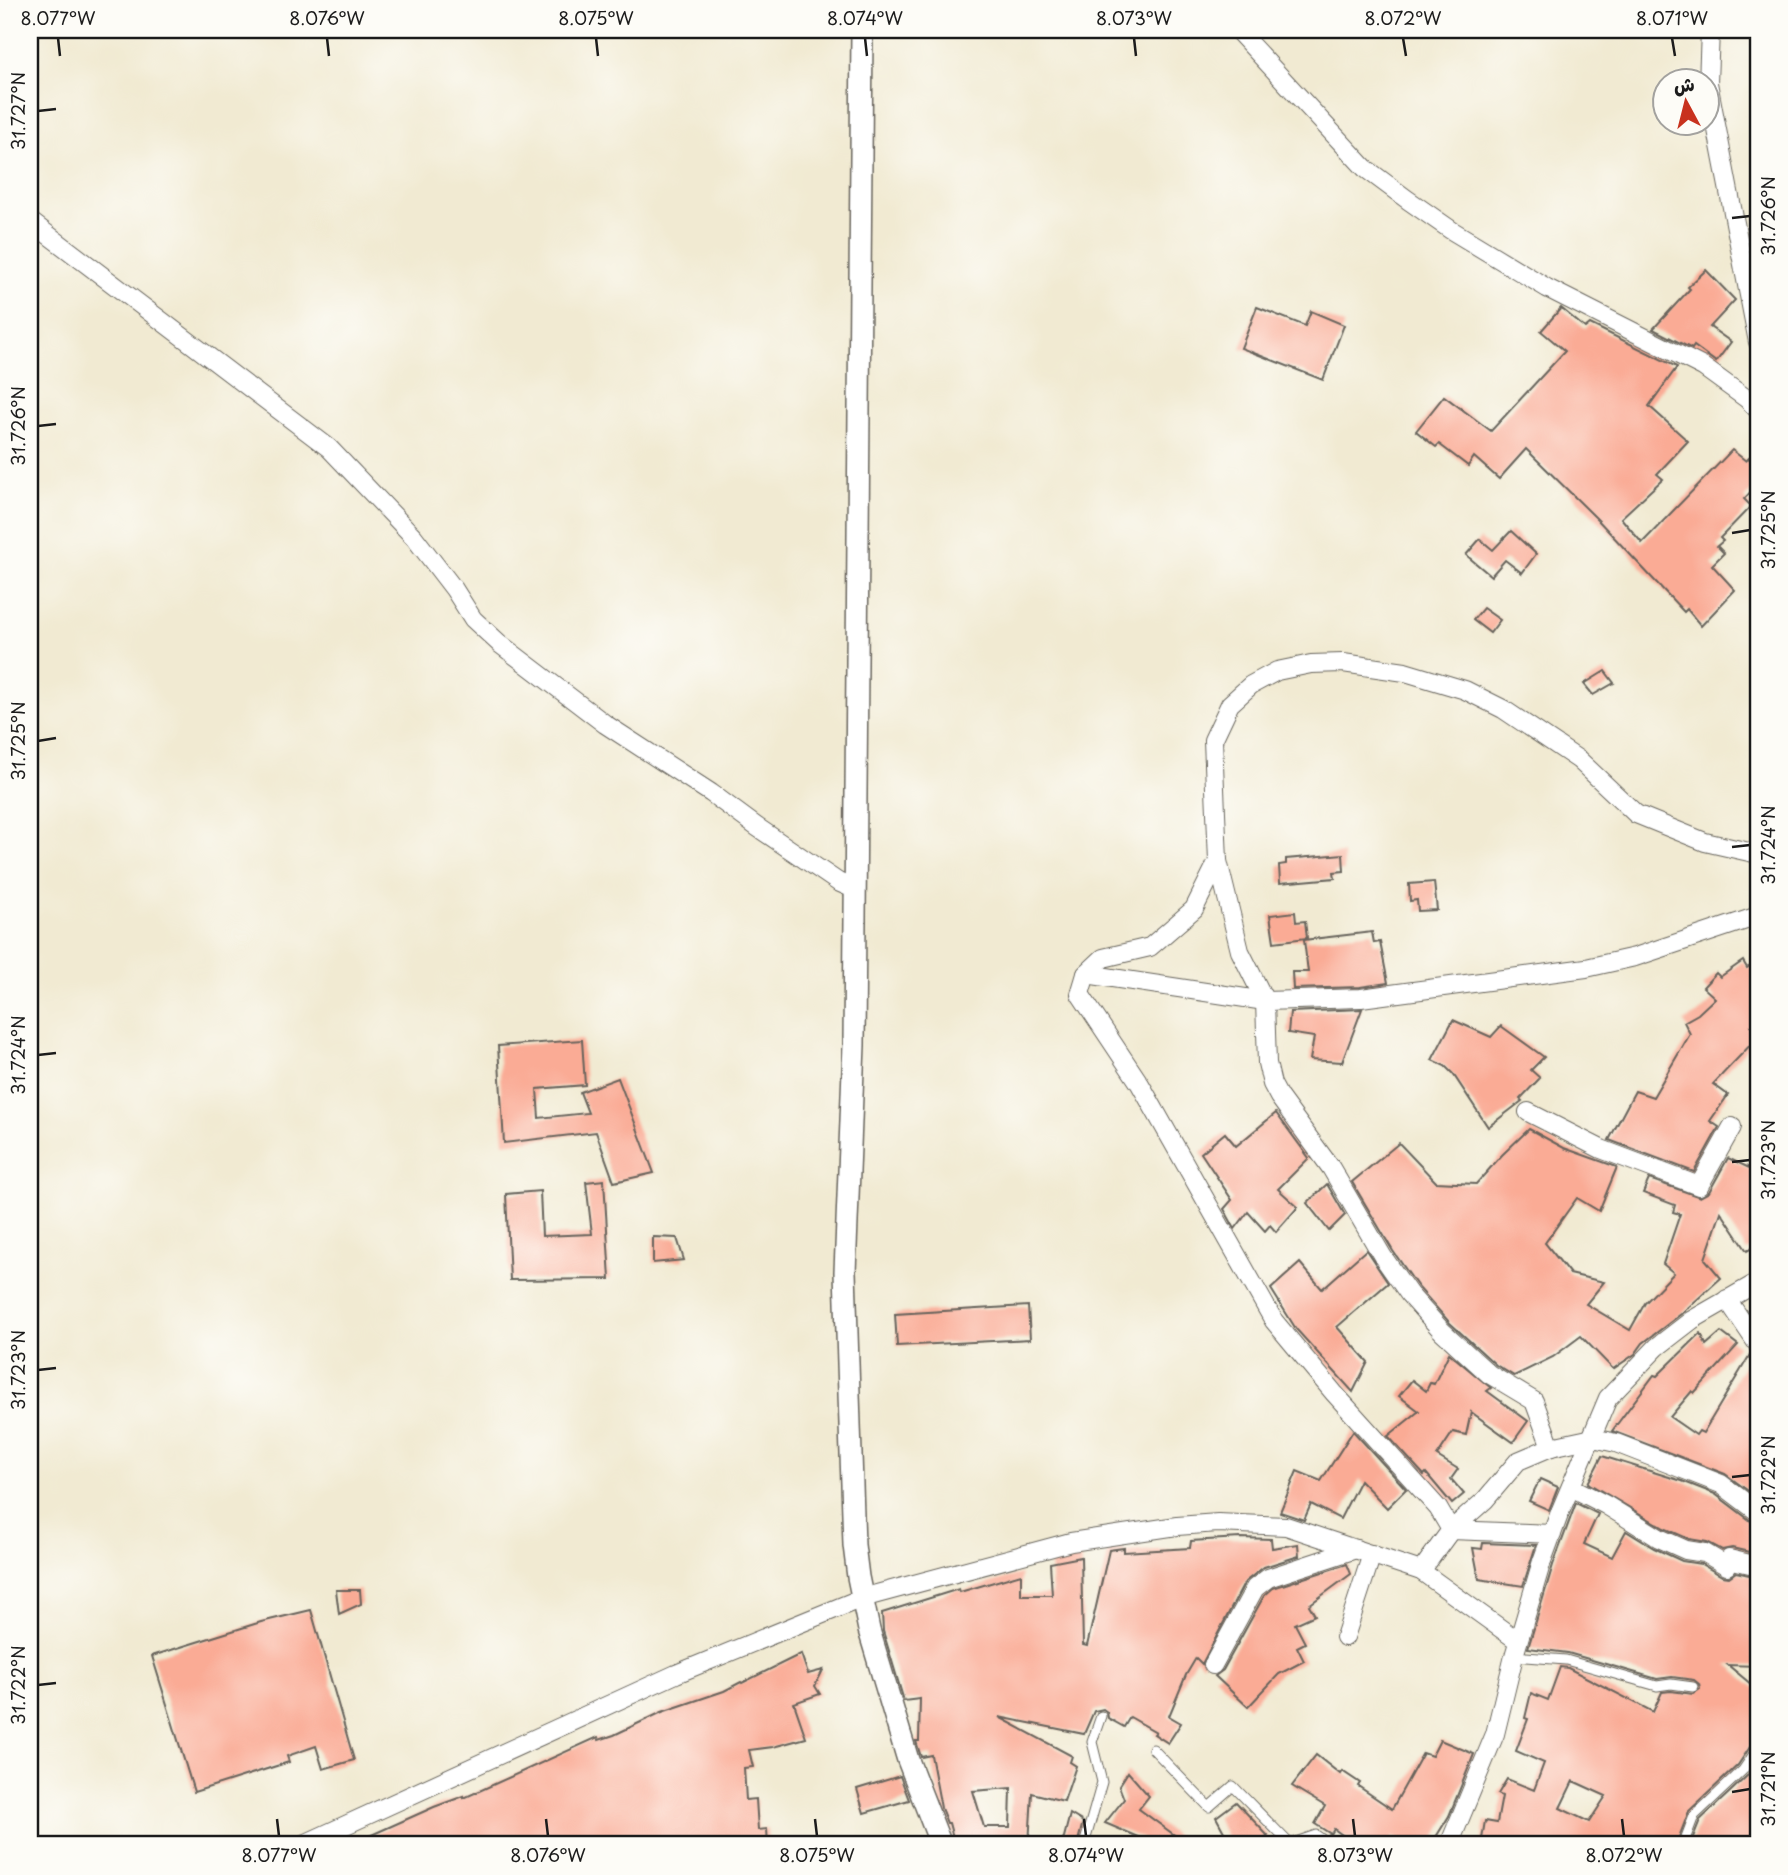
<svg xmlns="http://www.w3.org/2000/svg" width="1788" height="1875" viewBox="0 0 1788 1875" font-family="'Playpen Sans','Playpen Sans Arabic',sans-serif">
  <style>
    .building { fill: #faab95; fill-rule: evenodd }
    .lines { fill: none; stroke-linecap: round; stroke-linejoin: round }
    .service-casing { stroke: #67645c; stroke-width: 11 }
    .minor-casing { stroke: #67645c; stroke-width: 20 }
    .tertiary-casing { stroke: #67645c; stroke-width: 24 }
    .service { stroke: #fff; stroke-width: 9 }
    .minor { stroke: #fff; stroke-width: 18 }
    .tertiary { stroke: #fff; stroke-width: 21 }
    .ticks { fill: none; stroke: #1c1c1c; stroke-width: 2.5 }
    .neatline { fill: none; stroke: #1c1c1c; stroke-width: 2.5 }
    .ticks-label { font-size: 18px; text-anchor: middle; fill: #1c1c1c }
  </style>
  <rect width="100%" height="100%" fill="#fdfcf7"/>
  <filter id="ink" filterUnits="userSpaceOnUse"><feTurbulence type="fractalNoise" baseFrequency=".0143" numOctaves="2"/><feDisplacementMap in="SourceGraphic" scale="14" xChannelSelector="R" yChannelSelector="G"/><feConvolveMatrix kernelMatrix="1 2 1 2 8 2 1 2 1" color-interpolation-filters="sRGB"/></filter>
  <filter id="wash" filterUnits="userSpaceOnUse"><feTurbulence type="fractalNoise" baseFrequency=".00686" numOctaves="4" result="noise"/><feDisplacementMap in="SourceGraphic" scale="28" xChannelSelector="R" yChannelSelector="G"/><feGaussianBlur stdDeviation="1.57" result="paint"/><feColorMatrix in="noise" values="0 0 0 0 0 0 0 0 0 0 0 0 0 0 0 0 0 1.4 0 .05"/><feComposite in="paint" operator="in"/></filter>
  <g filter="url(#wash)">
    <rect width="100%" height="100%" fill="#f1ead2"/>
    <g id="blocks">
      <g class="building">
        <path d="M 1706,270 L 1735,300 L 1710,327 L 1731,342 L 1716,362 L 1694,346 L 1692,349 L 1653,329 L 1690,289 L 1688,287 Z"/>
        <path d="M 1257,307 L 1305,326 L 1311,311 L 1344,325 L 1323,380 L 1241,348 Z"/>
        <path d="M 1561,308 L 1585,328 L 1590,324 L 1677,367 L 1649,406 L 1688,441 L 1657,474 L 1663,479 L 1621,518 L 1642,543 L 1732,450 L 1746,461 L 1758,449 L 1758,484 L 1744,499 L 1751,506 L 1720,538 L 1723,541 L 1717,546 L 1724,553 L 1712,565 L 1735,590 L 1701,626 L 1687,609 L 1684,612 L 1596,518 L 1526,449 L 1499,479 L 1474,457 L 1468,466 L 1439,444 L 1436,447 L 1416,431 L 1444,396 L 1491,431 L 1565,351 L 1541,331 Z"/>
        <path d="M 1511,531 L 1536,554 L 1522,573 L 1505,560 L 1491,576 L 1466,555 L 1480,539 L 1493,550 Z"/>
        <path d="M 1483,608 L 1500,620 L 1490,633 L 1473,620 Z"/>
        <path d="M 1605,671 L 1614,683 L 1593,695 L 1584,684 Z"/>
        <path d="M 1343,854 L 1344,871 L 1334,872 L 1335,878 L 1280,883 L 1279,865 L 1286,864 L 1286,859 Z"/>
        <path d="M 1434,882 L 1437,910 L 1418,911 L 1417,900 L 1410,901 L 1409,884 Z"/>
        <path d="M 1295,912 L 1296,922 L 1305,921 L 1307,938 L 1274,942 L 1270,915 Z"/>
        <path d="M 1372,932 L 1374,943 L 1380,942 L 1388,983 L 1360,987 L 1293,989 L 1292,972 L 1308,972 L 1304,940 Z"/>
        <path d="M 1743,961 L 1747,968 L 1758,962 L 1758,1020 L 1751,1026 L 1758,1037 L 1713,1084 L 1728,1095 L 1710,1121 L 1719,1127 L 1694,1172 L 1609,1140 L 1635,1091 L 1653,1097 L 1690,1034 L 1684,1022 L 1698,1014 L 1715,998 L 1703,987 L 1716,973 L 1720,977 Z"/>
        <path d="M 1362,1009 L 1342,1062 L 1310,1060 L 1314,1037 L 1288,1033 L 1290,1012 Z"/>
        <path d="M 1453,1020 L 1491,1037 L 1501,1026 L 1544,1057 L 1531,1070 L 1540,1078 L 1520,1099 L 1522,1101 L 1488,1127 L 1453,1074 L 1445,1066 L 1432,1060 Z"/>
        <path d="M 582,1040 L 585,1085 L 537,1089 L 539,1118 L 588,1113 L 580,1092 L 618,1078 L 654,1173 L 614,1182 L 596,1132 L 504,1143 L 498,1046 Z"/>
        <path d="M 1276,1113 L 1309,1158 L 1278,1189 L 1298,1207 L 1276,1232 L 1270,1225 L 1265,1231 L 1248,1212 L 1235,1229 L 1224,1209 L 1232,1200 L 1201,1153 L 1225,1133 L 1236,1146 Z"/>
        <path d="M 1529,1129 L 1564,1148 L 1617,1167 L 1599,1211 L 1577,1198 L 1545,1243 L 1570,1274 L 1604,1282 L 1586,1304 L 1630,1330 L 1645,1303 L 1674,1273 L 1663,1264 L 1680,1214 L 1673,1212 L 1675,1205 L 1643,1193 L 1649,1179 L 1700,1197 L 1709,1192 L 1728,1158 L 1758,1172 L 1758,1245 L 1747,1251 L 1721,1212 L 1705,1259 L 1721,1278 L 1681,1314 L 1643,1343 L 1635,1354 L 1613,1369 L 1581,1336 L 1553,1357 L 1514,1376 L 1496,1365 L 1450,1323 L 1418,1287 L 1393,1251 L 1352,1182 L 1399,1143 L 1436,1182 L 1476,1184 L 1502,1155 Z"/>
        <path d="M 604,1180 L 610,1279 L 510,1280 L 506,1194 L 540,1191 L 542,1236 L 592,1234 L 586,1182 Z"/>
        <path d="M 1327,1184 L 1345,1215 L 1329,1231 L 1307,1203 Z"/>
        <path d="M 653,1237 L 677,1238 L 684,1260 L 653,1263 Z"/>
        <path d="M 1366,1250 L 1388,1283 L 1337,1327 L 1368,1362 L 1353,1392 L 1296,1329 L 1271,1289 L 1300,1263 L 1322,1289 Z"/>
        <path d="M 1028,1306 L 1030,1339 L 897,1346 L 895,1314 Z"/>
        <path d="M 1721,1332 L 1738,1345 L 1694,1393 L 1692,1391 L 1670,1417 L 1696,1435 L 1699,1431 L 1703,1433 L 1751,1353 L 1758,1356 L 1758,1498 L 1725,1474 L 1612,1431 L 1654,1375 L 1657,1376 L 1701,1333 L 1706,1345 Z"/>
        <path d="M 1449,1353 L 1491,1388 L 1487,1391 L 1528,1421 L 1513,1442 L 1471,1412 L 1466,1435 L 1453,1432 L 1437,1456 L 1458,1469 L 1451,1479 L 1464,1494 L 1452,1504 L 1426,1473 L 1424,1475 L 1388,1436 L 1419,1411 L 1399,1396 L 1412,1380 L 1426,1391 L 1430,1383 L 1434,1384 Z"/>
        <path d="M 1353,1431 L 1406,1489 L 1387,1508 L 1360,1480 L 1340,1519 L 1311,1504 L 1304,1520 L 1280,1512 L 1297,1471 L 1321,1481 Z"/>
        <path d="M 1602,1456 L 1682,1481 L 1715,1494 L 1751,1521 L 1758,1523 L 1758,1554 L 1732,1548 L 1722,1550 L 1707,1542 L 1689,1539 L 1664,1528 L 1588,1483 Z"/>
        <path d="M 1540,1479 L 1558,1487 L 1549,1510 L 1529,1501 Z"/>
        <path d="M 1576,1503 L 1598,1514 L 1584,1544 L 1612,1557 L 1626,1531 L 1654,1548 L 1682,1561 L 1701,1564 L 1722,1576 L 1729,1577 L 1736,1572 L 1758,1577 L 1758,1666 L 1728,1665 L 1758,1690 L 1758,1741 L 1752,1744 L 1738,1765 L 1689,1811 L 1676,1845 L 1481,1845 L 1485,1821 L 1497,1823 L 1502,1796 L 1498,1794 L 1507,1779 L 1534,1790 L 1544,1763 L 1516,1751 L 1528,1719 L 1525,1718 L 1531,1693 L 1548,1700 L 1560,1667 L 1568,1668 L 1653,1712 L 1662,1692 L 1671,1691 L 1693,1694 L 1700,1689 L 1699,1684 L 1694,1680 L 1672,1677 L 1657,1679 L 1568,1653 L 1528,1648 L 1553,1565 ZM 1573,1781 L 1606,1796 L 1589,1822 L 1560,1808 Z"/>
        <path d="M 1240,1538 L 1271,1539 L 1272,1548 L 1298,1544 L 1299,1556 L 1264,1567 L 1245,1582 L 1202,1664 L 1196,1658 L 1186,1675 L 1169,1716 L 1181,1723 L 1168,1743 L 1154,1734 L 1156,1732 L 1130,1717 L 1124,1727 L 1108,1718 L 1107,1712 L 1103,1709 L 1094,1711 L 1084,1734 L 999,1717 L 1072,1756 L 1070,1762 L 1076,1766 L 1064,1801 L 1032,1793 L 1029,1845 L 955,1845 L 949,1823 L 947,1823 L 941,1808 L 931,1755 L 921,1757 L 916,1741 L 919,1741 L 920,1699 L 904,1701 L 883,1631 L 882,1613 L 959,1589 L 960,1592 L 1021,1574 L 1021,1595 L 1052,1595 L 1050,1563 L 1081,1557 L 1083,1645 L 1087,1646 L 1109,1550 L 1124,1548 L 1124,1552 L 1190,1548 L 1191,1541 ZM 1011,1788 L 1010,1827 L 984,1827 L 973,1791 Z"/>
        <path d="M 1483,1543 L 1536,1545 L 1523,1586 L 1479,1579 L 1473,1548 L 1482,1549 Z"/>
        <path d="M 1347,1564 L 1351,1574 L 1309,1605 L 1315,1615 L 1295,1624 L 1305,1643 L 1297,1647 L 1304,1661 L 1279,1674 L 1248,1707 L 1215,1676 L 1223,1670 L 1264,1596 L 1273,1588 Z"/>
        <path d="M 336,1590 L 360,1590 L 361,1604 L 339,1614 Z"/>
        <path d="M 311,1610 L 354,1760 L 323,1769 L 316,1746 L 287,1756 L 289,1762 L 194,1792 L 152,1656 L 261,1622 Z"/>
        <path d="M 801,1654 L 808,1674 L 823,1670 L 815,1686 L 820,1694 L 794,1703 L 806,1738 L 773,1747 L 749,1750 L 753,1767 L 744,1768 L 746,1800 L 756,1799 L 758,1830 L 767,1829 L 768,1845 L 349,1845 L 434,1807 L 464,1796 L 464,1798 L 598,1737 L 599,1740 L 614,1735 L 662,1712 L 724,1691 L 741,1682 L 742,1683 Z"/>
        <path d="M 1440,1740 L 1474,1754 L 1449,1816 L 1431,1845 L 1406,1845 L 1393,1837 L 1388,1845 L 1356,1845 L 1334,1829 L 1331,1834 L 1315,1824 L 1325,1806 L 1292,1786 L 1316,1755 L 1340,1774 L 1342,1771 L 1360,1783 L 1358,1786 L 1392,1809 L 1423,1753 L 1432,1756 Z"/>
        <path d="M 1758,1760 L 1758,1845 L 1690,1845 L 1700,1820 L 1748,1775 Z"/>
        <path d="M 1128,1772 L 1149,1796 L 1139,1809 L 1188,1845 L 1142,1845 L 1143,1839 L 1105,1823 L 1124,1799 L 1119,1786 Z"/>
        <path d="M 900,1776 L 909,1800 L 864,1813 L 857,1789 Z"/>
        <path d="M 1236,1802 L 1268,1836 L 1258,1845 L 1231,1845 L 1216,1817 Z"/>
        <path d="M 1070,1814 L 1083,1822 L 1077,1845 L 1062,1845 Z"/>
      </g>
    </g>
  </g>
  <g filter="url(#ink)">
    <use href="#blocks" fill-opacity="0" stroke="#67645c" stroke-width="2"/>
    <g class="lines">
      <g class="service-casing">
        <g id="service">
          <path d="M 1514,1656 L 1566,1660 L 1657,1686 L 1671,1684 L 1693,1687"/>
          <path d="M 1153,1749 L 1209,1807 L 1233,1786 L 1290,1844 L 1316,1835 L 1330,1845"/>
          <path d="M 1084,1845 L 1102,1782 L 1092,1742 L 1101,1716"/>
          <path d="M 1683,1845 L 1694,1816 L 1743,1770 L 1758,1748"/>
        </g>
      </g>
      <g class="minor-casing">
        <g id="minor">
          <path d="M 1237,30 L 1365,168 L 1408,200 L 1451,230 L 1547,288 L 1703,367 L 1747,399 L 1758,410"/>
          <path d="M 1710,30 L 1708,83 L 1758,342"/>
          <path d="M 30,221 L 329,448 L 414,537 L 454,589 L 473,619 L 500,644 L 605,724 L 711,793 L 757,827 L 838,882 L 854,889"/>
          <path d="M 1218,861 L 1240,951 L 1265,1001 L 1267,1063 L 1272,1084 L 1279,1097 L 1331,1168 L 1383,1257 L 1409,1294 L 1442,1331 L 1489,1374 L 1534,1401 L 1551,1447"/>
          <path d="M 1086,974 L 1265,1001 L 1361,998 L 1586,968 L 1635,957 L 1758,916"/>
          <path d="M 1528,1112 L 1601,1149 L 1699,1186 L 1732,1127"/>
          <path d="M 1727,1299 L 1758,1345"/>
          <path d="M 1571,1487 L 1606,1505 L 1659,1538 L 1686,1550 L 1705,1553 L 1727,1566 L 1729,1559 L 1758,1566"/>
          <path d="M 1552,1534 L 1451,1530 L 1438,1508 L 1334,1393 L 1274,1321 L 1140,1084 L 1080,994 L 1086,974 L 1103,958 L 1150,947 L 1194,909 L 1218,861 L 1213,740 L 1230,704 L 1251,685 L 1277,671 L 1311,664 L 1343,663 L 1405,672 L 1465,690 L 1503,709 L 1579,760 L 1636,814 L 1705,842 L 1758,854"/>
          <path d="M 1421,1571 L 1451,1530 L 1485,1500 L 1518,1461 L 1551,1447 L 1593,1438 L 1616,1443 L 1721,1484 L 1758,1512"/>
          <path d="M 1345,1637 L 1372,1554"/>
          <path d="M 1213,1665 L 1255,1588 L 1268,1578 L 1356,1549"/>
          <path d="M 302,1845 L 676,1674 L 862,1598 L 1071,1542 L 1177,1526 L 1218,1523 L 1286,1526 L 1421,1571 L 1518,1641"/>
          <path d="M 1449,1845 L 1495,1734 L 1514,1656 L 1542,1561 L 1560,1512 L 1608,1398 L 1657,1347 L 1692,1320 L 1758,1282"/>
        </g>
      </g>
      <g class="tertiary-casing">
        <path id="tertiary" d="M 862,30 L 854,1045 L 845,1272 L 854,1545 L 858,1577 L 869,1630 L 908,1760 L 941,1845"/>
      </g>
      <use href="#service" class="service"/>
      <use href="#minor" class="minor"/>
      <use href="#tertiary" class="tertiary"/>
    </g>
  </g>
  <path class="ticks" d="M 58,38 L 60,56M 327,38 L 329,56M 596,38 L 598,56M 865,38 L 867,56M 1134,38 L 1136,56M 1403,38 L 1406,56M 1672,38 L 1675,56M 38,111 L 56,109M 1732,218 L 1750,216M 38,426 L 56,424M 1732,533 L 1750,530M 38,741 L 56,738M 1732,847 L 1750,845M 38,1055 L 56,1053M 1732,1162 L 1750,1160M 38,1370 L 56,1368M 1732,1477 L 1750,1475M 38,1685 L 56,1683M 1732,1792 L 1750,1789M 277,1819 L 279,1836M 546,1819 L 548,1836M 815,1819 L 817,1836M 1084,1819 L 1086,1836M 1353,1819 L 1355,1836M 1622,1819 L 1624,1836"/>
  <rect width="1788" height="1875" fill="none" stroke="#fdfcf7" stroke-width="77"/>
  <g transform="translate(1686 102) rotate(353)"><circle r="33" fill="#fdfcf7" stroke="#a3a29f" stroke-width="2"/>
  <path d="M0-5L12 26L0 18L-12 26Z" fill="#c8321e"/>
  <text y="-10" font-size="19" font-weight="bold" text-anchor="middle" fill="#1c1c1c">ش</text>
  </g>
  <rect x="38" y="38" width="1712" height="1798" class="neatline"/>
  <g class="ticks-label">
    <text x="58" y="25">8.077°W</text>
    <text x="327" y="25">8.076°W</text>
    <text x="596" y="25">8.075°W</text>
    <text x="865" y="25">8.074°W</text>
    <text x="1134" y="25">8.073°W</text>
    <text x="1403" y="25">8.072°W</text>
    <text x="1672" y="25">8.071°W</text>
    <text transform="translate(19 111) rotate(-90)" y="6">31.727°N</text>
    <text transform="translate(1769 216) rotate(-90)" y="6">31.726°N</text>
    <text transform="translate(19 426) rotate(-90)" y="6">31.726°N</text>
    <text transform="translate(1769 530) rotate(-90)" y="6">31.725°N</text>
    <text transform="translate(19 741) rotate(-90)" y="6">31.725°N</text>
    <text transform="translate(1769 845) rotate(-90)" y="6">31.724°N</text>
    <text transform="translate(19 1055) rotate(-90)" y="6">31.724°N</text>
    <text transform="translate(1769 1160) rotate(-90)" y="6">31.723°N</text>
    <text transform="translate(19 1370) rotate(-90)" y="6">31.723°N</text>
    <text transform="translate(1769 1475) rotate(-90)" y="6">31.722°N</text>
    <text transform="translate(19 1685) rotate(-90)" y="6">31.722°N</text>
    <text transform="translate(1769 1789) rotate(-90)" y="6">31.721°N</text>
    <text x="279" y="1862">8.077°W</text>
    <text x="548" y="1862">8.076°W</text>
    <text x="817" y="1862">8.075°W</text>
    <text x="1086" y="1862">8.074°W</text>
    <text x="1355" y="1862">8.073°W</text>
    <text x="1624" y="1862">8.072°W</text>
  </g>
</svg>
